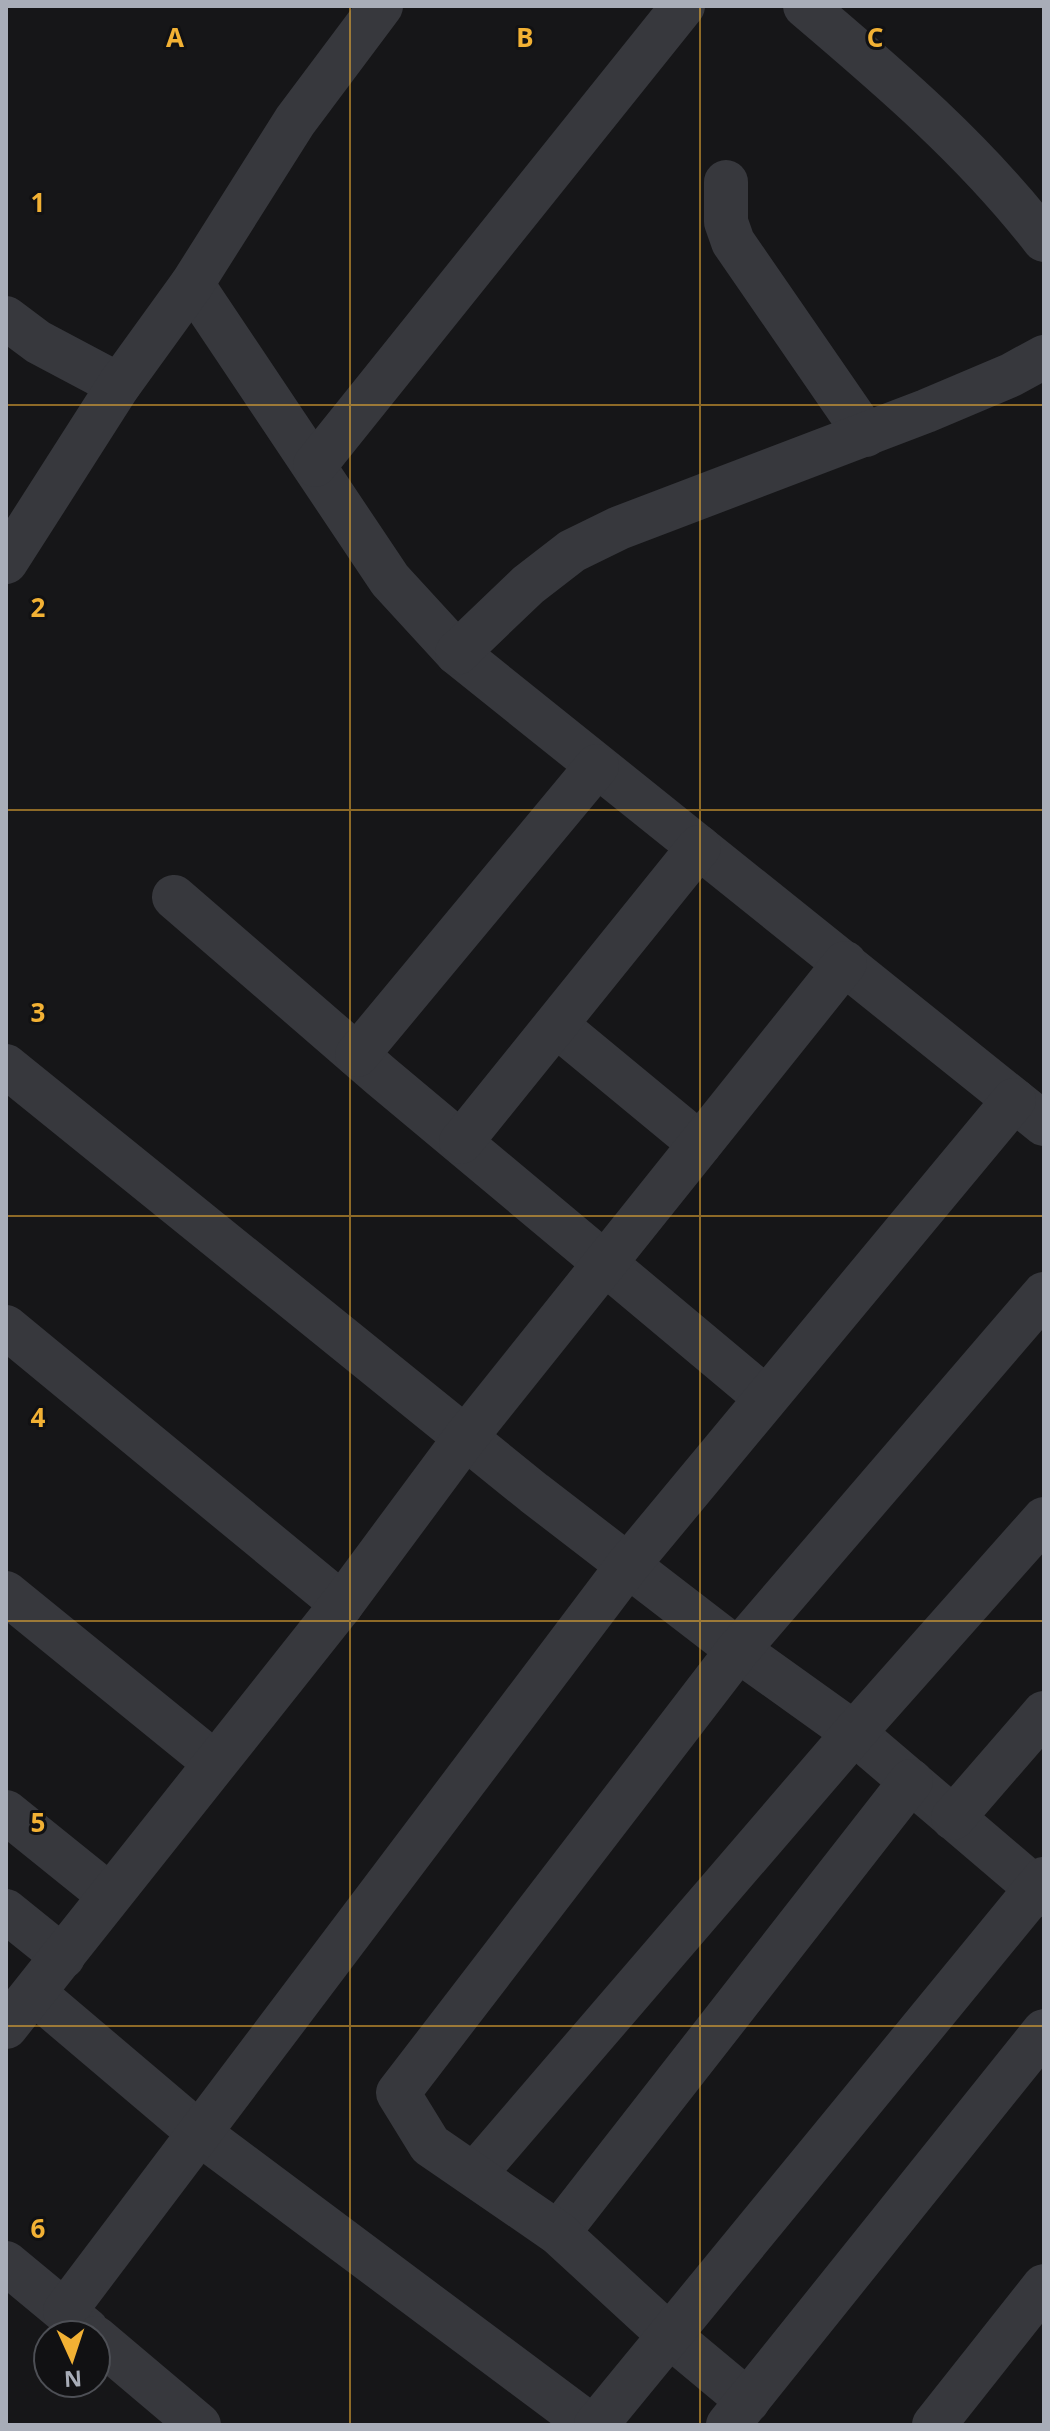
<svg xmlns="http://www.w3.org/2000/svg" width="1050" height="2431" viewBox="0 0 1050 2431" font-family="'Noto Sans',sans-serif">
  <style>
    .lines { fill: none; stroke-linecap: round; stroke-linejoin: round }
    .minor { stroke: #37383d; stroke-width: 44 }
    .grid { fill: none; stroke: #f2b134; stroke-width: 2; stroke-opacity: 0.55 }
    .grid-label { font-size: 26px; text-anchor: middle; font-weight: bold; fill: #f2b134; stroke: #111113; stroke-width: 6; stroke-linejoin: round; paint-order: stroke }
  </style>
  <rect width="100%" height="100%" fill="#161618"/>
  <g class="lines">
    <g class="minor">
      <path d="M 805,6 C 891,79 975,151 1044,240"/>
      <path d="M 726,182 L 726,222 L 733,242 L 866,435"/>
      <path d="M 192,284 L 390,580 L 457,653 L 1044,1124"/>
      <path d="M 6,318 L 38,342 L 119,385"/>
      <path d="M 315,465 L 683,6"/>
      <path d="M 6,562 L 119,385 L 192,284 L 295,121 L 381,6"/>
      <path d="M 457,653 L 528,585 L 572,551 L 619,528 L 926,411 L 1011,375 L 1044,357"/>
      <path d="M 174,897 L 381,1076 L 766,1398"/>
      <path d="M 556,1025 L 700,1144"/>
      <path d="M 357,1055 L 597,766"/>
      <path d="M 6,1066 L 534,1493 L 738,1650 L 854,1733 L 1044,1895"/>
      <path d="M 461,1142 L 699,847"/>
      <path d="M 6,1327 L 342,1604"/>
      <path d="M 6,1593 L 215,1763"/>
      <path d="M 6,1812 L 109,1895"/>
      <path d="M 953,1818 L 1044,1713"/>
      <path d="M 6,1911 L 63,1957"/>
      <path d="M 34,1993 L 199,2133 L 590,2425"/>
      <path d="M 6,2027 L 342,1604 L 465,1438 L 845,963"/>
      <path d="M 485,2162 L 854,1733 L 1044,1519"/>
      <path d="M 558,2233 L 911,1781"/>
      <path d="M 6,2263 L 87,2330"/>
      <path d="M 65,2311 L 628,1565 L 1014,1100"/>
      <path d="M 96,2338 L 199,2425"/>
      <path d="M 748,2401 L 670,2336 L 558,2233 L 430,2145 L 398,2093 L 738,1650 L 1044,1294"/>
      <path d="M 596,2425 L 1044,1879"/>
      <path d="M 728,2425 L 1044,2031"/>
      <path d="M 934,2425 L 1044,2286"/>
    </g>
  </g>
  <path class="grid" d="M 350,6 L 350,2425M 700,6 L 700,2425M 6,405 L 1044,405M 6,810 L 1044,810M 6,1216 L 1044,1216M 6,1621 L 1044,1621M 6,2026 L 1044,2026"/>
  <g class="grid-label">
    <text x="175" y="47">A</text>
    <text x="525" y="47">B</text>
    <text x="875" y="47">C</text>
    <text x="38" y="212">1</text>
    <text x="38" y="617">2</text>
    <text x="38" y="1022">3</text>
    <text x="38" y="1427">4</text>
    <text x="38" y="1832">5</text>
    <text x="38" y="2238">6</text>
  </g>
  <rect width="1050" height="2431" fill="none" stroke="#a8adb8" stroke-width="16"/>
  <g transform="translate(72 2359) rotate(177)"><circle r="38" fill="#111113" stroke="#4d4f55" stroke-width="2"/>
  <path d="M0-6L14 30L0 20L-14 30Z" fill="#f2b134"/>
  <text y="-12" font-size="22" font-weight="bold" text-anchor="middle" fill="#a8adb8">N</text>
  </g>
</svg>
